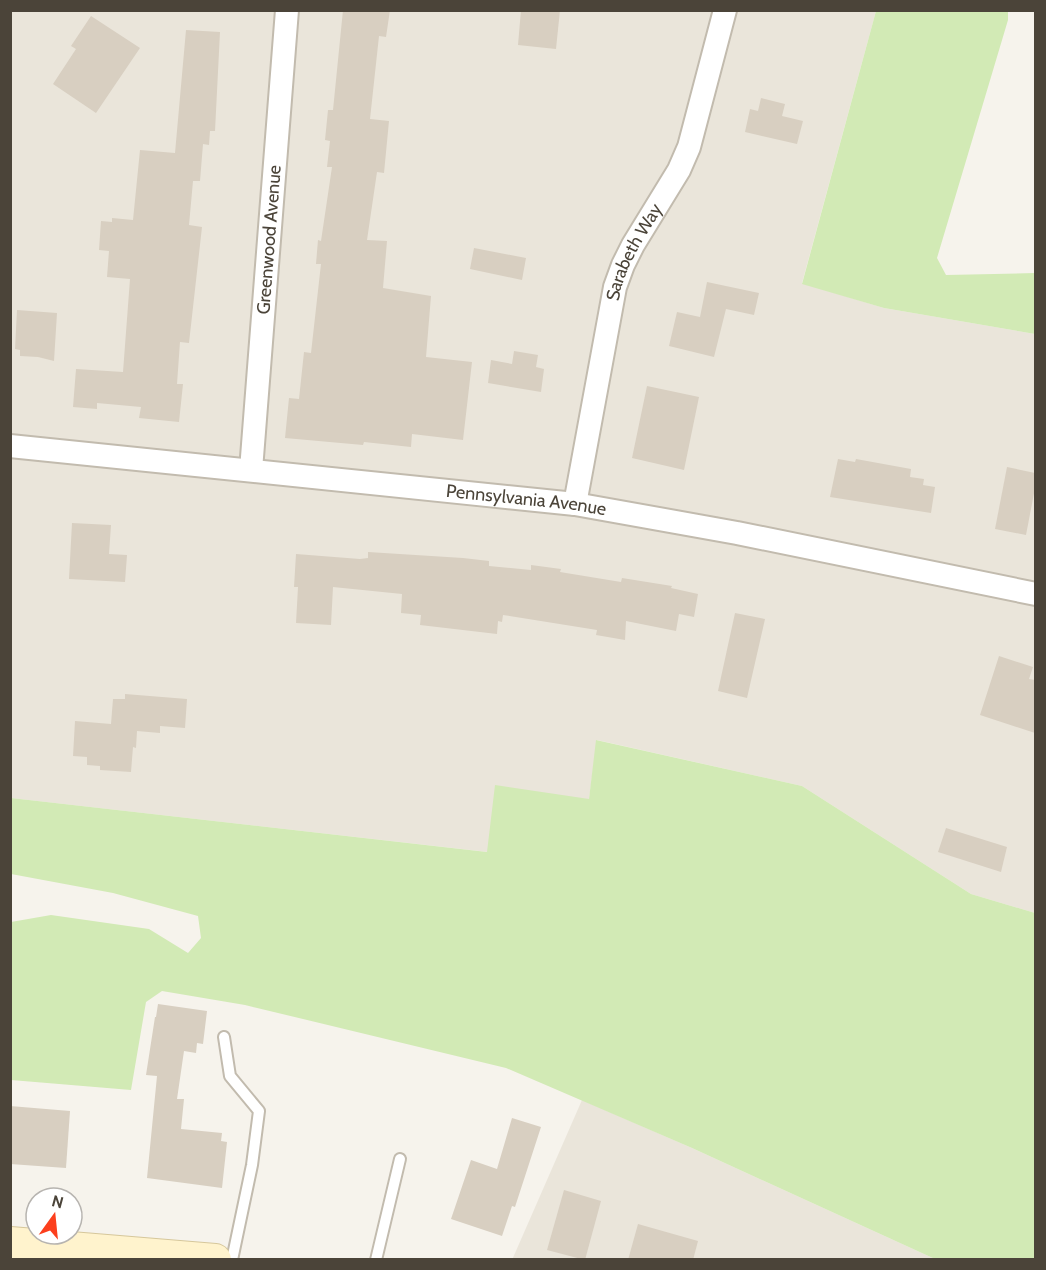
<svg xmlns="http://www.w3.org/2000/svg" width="1046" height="1270" viewBox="0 0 1046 1270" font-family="Cabin,sans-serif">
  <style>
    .residential { fill: #eae5da }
    .green { fill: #d2eab5 }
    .building { fill: #d8cfc1 }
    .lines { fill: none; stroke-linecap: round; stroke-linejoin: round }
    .lane-casing { stroke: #c2bbae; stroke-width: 14 }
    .street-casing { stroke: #c2bbae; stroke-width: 26 }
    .secondary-casing { stroke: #d6c79b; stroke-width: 34 }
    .lane { stroke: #fff; stroke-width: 10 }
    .street { stroke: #fff; stroke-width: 22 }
    .secondary { stroke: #fff3cd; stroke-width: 32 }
    .labels { text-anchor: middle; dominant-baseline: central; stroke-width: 4.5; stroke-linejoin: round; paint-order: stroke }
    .street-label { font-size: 18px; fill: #4b4439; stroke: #fff }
  </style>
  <rect width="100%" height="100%" fill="#f6f3ec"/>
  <g class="residential">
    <path d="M 11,11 L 876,11 L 802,283 L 884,308 L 1035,334 L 1035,913 L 971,894 L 802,786 L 597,740 L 589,799 L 488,852 L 11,798 Z"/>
    <path d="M 582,1100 L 692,1148 L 935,1259 L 512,1260 Z"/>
  </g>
  <g class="green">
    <path d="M 876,11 L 1008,11 L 1008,20 L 937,258 L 946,275 L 1035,273 L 1035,334 L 884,308 L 802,284 Z"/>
    <path d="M 596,740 L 802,786 L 971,894 L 1035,913 L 1035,1259 L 935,1259 L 692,1148 L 506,1068 L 245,1005 L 162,991 L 146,1002 L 131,1090 L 11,1080 L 11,922 L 51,915 L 149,929 L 188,953 L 201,938 L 198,916 L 113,893 L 11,874 L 11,798 L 487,852 L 495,785 L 589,799 Z"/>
  </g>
  <g class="building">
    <path d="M 343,10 L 390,10 L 386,37 L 379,36 L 370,119 L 389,121 L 384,173 L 377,172 L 367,240 L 387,241 L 383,288 L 431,296 L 426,357 L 472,362 L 463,440 L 412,434 L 411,447 L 364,442 L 363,445 L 285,438 L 289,398 L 299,399 L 304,352 L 311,353 L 321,264 L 316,264 L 318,240 L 321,241 L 332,167 L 327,167 L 330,141 L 325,140 L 328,110 L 333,110 Z"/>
    <path d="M 521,10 L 560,10 L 556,49 L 518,45 Z"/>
    <path d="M 91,16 L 140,48 L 96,113 L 53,84 L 76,49 L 71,46 Z"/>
    <path d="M 186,30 L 220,32 L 215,131 L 210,131 L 209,145 L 203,144 L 200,181 L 193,181 L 189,225 L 202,227 L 189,343 L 180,342 L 177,384 L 183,384 L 179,422 L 139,418 L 141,407 L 97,403 L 97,409 L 73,407 L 76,369 L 123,372 L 130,279 L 107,277 L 109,251 L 99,250 L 101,221 L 112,222 L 112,218 L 133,220 L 140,150 L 175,153 Z"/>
    <path d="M 761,98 L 785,104 L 782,116 L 803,121 L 797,144 L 745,132 L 750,109 L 758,111 Z"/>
    <path d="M 474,248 L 526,258 L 522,280 L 470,269 Z"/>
    <path d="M 707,282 L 759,293 L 754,315 L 726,309 L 714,357 L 669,346 L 677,312 L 700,317 Z"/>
    <path d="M 17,310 L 57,313 L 54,361 L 38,357 L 20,356 L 20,350 L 15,349 Z"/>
    <path d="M 514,351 L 538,355 L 536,367 L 544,369 L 541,392 L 488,383 L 491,360 L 512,364 Z"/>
    <path d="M 647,386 L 699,397 L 684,470 L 632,458 Z"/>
    <path d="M 838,459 L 855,462 L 856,459 L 911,469 L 910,477 L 924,479 L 923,485 L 935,487 L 931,513 L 830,497 Z"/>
    <path d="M 1007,467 L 1035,473 L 1035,488 L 1026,535 L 995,529 Z"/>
    <path d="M 72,523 L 111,525 L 109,554 L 127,555 L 125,582 L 69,579 Z"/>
    <path d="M 368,552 L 463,558 L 489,561 L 489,566 L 531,570 L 531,565 L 561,569 L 560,572 L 621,582 L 622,578 L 672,586 L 671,588 L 698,594 L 694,617 L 679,614 L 676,631 L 626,621 L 625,640 L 596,635 L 597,630 L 503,615 L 502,622 L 498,621 L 497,634 L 420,625 L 421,615 L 401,613 L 402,594 L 333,587 L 331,625 L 296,623 L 298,587 L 294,587 L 296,554 L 360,559 L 368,558 Z"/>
    <path d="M 735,613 L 765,619 L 747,698 L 718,691 Z"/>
    <path d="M 999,656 L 1033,667 L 1029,679 L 1035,680 L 1035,733 L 980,715 Z"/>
    <path d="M 125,694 L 187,699 L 185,728 L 160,726 L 160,733 L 137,731 L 136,748 L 133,747 L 131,772 L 100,770 L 100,766 L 87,765 L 87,757 L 73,756 L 75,721 L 111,724 L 113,699 L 125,699 Z"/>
    <path d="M 946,828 L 1007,847 L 1001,872 L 938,852 Z"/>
    <path d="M 158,1004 L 207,1011 L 203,1044 L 197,1043 L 196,1053 L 184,1051 L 177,1099 L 184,1099 L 181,1129 L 222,1133 L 221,1141 L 227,1142 L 222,1188 L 147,1178 L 157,1076 L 146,1075 L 155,1017 L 156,1017 Z"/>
    <path d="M 10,1106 L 70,1111 L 66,1168 L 10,1164 Z"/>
    <path d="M 512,1118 L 541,1127 L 515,1207 L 512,1206 L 502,1236 L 451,1219 L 471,1160 L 497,1169 Z"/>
    <path d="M 564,1190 L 601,1201 L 585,1260 L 547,1250 Z"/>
    <path d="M 638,1224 L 698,1241 L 693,1260 L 628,1260 Z"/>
  </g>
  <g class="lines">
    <g class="lane-casing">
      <g id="lane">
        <path d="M 224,1037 L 230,1076 L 259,1111 L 252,1165 L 232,1260"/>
        <path d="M 376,1260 L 400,1159"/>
      </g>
    </g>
    <g class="street-casing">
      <g id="street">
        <path id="s1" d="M 10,446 L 575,504 L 737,533 L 1036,594"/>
        <path id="s2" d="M 251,470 L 287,10"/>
        <path id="s3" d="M 575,504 L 615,287 L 623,265 L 633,245 L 679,170 L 689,147 L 725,10"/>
      </g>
    </g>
    <g class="secondary-casing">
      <path id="secondary" d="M 10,1243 L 215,1260"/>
    </g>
    <use href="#lane" class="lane"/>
    <use href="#street" class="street"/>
    <use href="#secondary" class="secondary"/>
  </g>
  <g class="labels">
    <g class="street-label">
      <text stroke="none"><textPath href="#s2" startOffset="231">Greenwood Avenue</textPath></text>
      <text stroke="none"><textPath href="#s3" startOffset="260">Sarabeth Way</textPath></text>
      <text stroke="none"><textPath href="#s1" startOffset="519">Pennsylvania Avenue</textPath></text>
    </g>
  </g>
  <rect width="1046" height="1270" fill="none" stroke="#4b4439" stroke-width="24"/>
  <g transform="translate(54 1216) rotate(15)"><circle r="28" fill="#ffffff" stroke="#b7b4b0" stroke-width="1.5"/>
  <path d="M0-4.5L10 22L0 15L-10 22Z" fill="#fc3f1d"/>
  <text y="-9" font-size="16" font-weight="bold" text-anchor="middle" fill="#4b4439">N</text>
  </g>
</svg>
